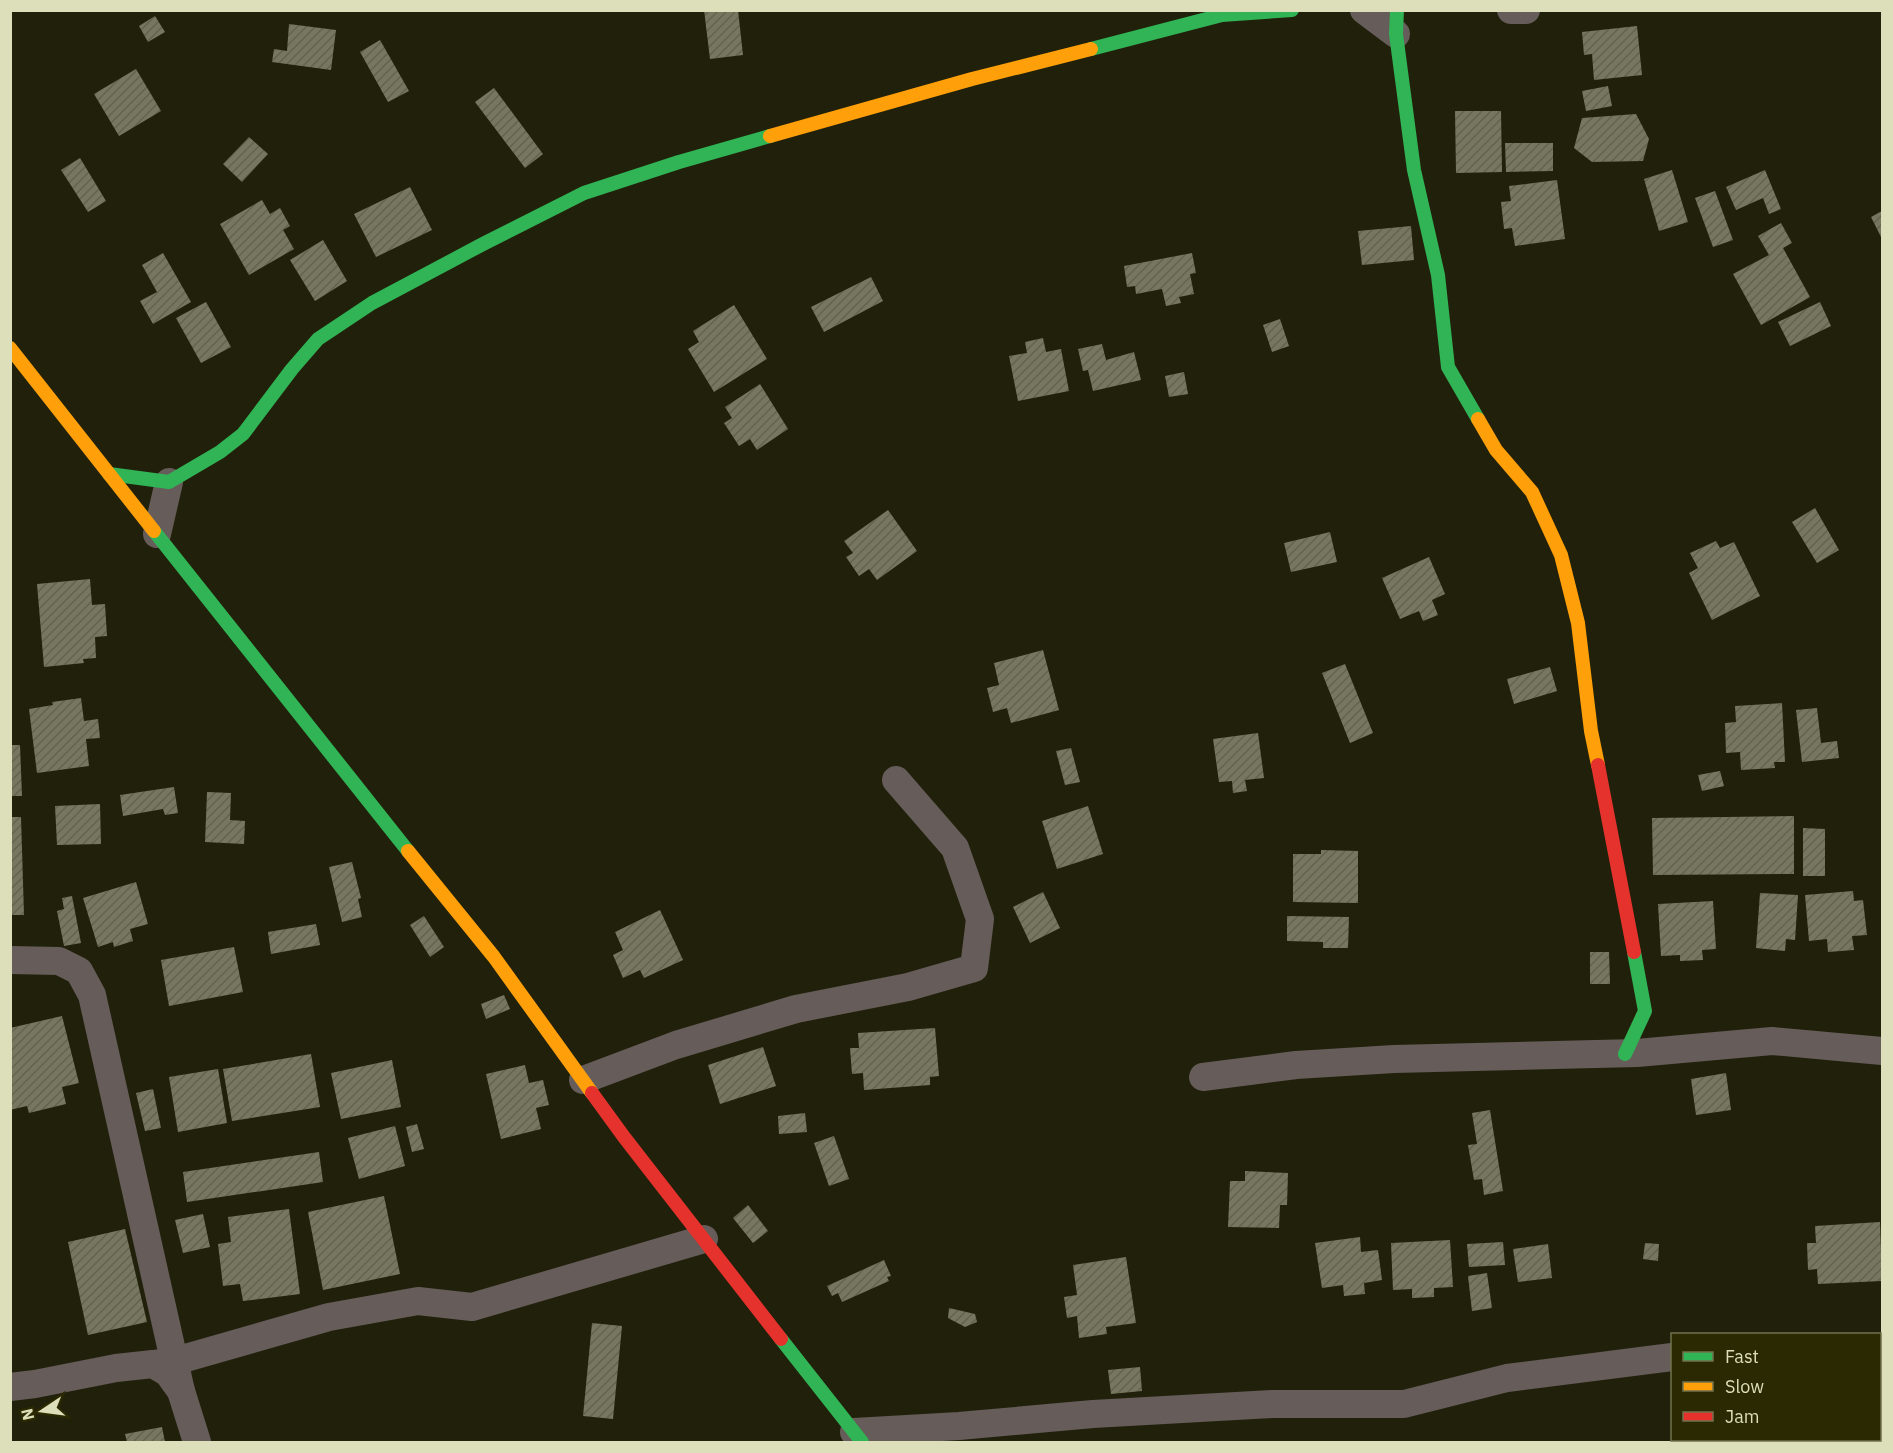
<svg xmlns="http://www.w3.org/2000/svg" width="1893" height="1453" viewBox="0 0 1893 1453" font-family="'IBM Plex Sans',sans-serif">
  <style>
    .building { fill: url(#building-hatch) }
    .lines { fill: none; stroke-linecap: round; stroke-linejoin: round }
    .street { stroke: #665c5a; stroke-width: 28 }
    .fast { stroke: #30b455; stroke-width: 14 }
    .slow { stroke: #ff9f0a; stroke-width: 14 }
    .jam { stroke: #e5322d; stroke-width: 14 }
  </style>
  <defs>
    <pattern id="building-hatch" width="6" height="6" patternUnits="userSpaceOnUse" patternTransform="scale(1.5)"><rect width="6" height="6" fill="#77775f"/><path d="M-1 1l2-2M0 6l6-6M5 7l2-2" fill="none" stroke="#62624f"/></pattern>
  </defs>
  <rect width="100%" height="100%" fill="#21210b"/>
  <g class="building">
    <path d="M 704,10 L 738,10 L 743,55 L 710,59 Z"/>
    <path d="M 155,16 L 165,32 L 148,42 L 139,26 Z"/>
    <path d="M 289,24 L 336,30 L 331,70 L 272,62 L 274,49 L 287,51 Z"/>
    <path d="M 1637,26 L 1642,75 L 1594,80 L 1592,54 L 1584,55 L 1582,32 Z"/>
    <path d="M 380,40 L 409,91 L 388,102 L 360,52 Z"/>
    <path d="M 136,69 L 161,111 L 119,136 L 94,94 Z"/>
    <path d="M 1608,86 L 1612,106 L 1586,111 L 1582,91 Z"/>
    <path d="M 494,88 L 543,154 L 525,168 L 475,102 Z"/>
    <path d="M 1455,111 L 1501,111 L 1502,172 L 1456,173 Z"/>
    <path d="M 1636,114 L 1649,139 L 1643,161 L 1592,162 L 1574,148 L 1582,118 Z"/>
    <path d="M 249,137 L 268,154 L 242,182 L 223,164 Z"/>
    <path d="M 1505,143 L 1553,143 L 1553,171 L 1506,172 Z"/>
    <path d="M 80,158 L 106,201 L 88,212 L 61,170 Z"/>
    <path d="M 1672,170 L 1688,222 L 1659,231 L 1644,179 Z"/>
    <path d="M 1765,170 L 1781,209 L 1769,214 L 1763,198 L 1736,210 L 1726,187 Z"/>
    <path d="M 1557,180 L 1565,239 L 1515,246 L 1512,228 L 1504,229 L 1501,202 L 1511,201 L 1509,186 Z"/>
    <path d="M 410,187 L 432,230 L 376,257 L 354,214 Z"/>
    <path d="M 1715,191 L 1733,240 L 1713,247 L 1695,198 Z"/>
    <path d="M 262,200 L 270,214 L 280,208 L 290,226 L 283,230 L 294,249 L 249,275 L 220,224 Z"/>
    <path d="M 1882,211 L 1882,236 L 1881,237 L 1871,217 Z"/>
    <path d="M 1781,223 L 1792,243 L 1783,248 L 1810,297 L 1761,325 L 1733,274 L 1769,255 L 1758,236 Z"/>
    <path d="M 1411,226 L 1414,260 L 1362,265 L 1358,231 Z"/>
    <path d="M 323,240 L 347,281 L 315,301 L 290,260 Z"/>
    <path d="M 163,253 L 191,302 L 153,324 L 140,301 L 157,292 L 142,265 Z"/>
    <path d="M 1192,253 L 1196,273 L 1190,274 L 1194,294 L 1179,297 L 1181,303 L 1166,306 L 1162,289 L 1136,294 L 1135,286 L 1127,287 L 1124,266 Z"/>
    <path d="M 871,277 L 883,301 L 824,332 L 811,307 Z"/>
    <path d="M 206,302 L 231,347 L 201,363 L 176,318 Z"/>
    <path d="M 1820,302 L 1831,326 L 1790,346 L 1778,322 Z"/>
    <path d="M 734,305 L 767,359 L 714,392 L 688,349 L 699,342 L 693,331 Z"/>
    <path d="M 1280,319 L 1289,346 L 1272,352 L 1263,325 Z"/>
    <path d="M 1043,338 L 1046,352 L 1061,349 L 1069,391 L 1018,401 L 1009,356 L 1027,353 L 1025,342 Z"/>
    <path d="M 1102,344 L 1106,360 L 1134,352 L 1141,380 L 1093,391 L 1088,370 L 1083,371 L 1078,349 Z"/>
    <path d="M 1184,372 L 1188,394 L 1169,397 L 1165,376 Z"/>
    <path d="M 760,384 L 788,429 L 757,450 L 750,439 L 739,446 L 724,423 L 732,418 L 725,407 Z"/>
    <path d="M 1815,508 L 1839,550 L 1817,563 L 1792,522 Z"/>
    <path d="M 888,510 L 917,551 L 877,580 L 869,569 L 859,576 L 846,557 L 853,553 L 844,541 Z"/>
    <path d="M 1330,532 L 1337,562 L 1291,572 L 1284,543 Z"/>
    <path d="M 1716,541 L 1720,548 L 1734,542 L 1760,596 L 1712,620 L 1689,573 L 1698,568 L 1690,553 Z"/>
    <path d="M 1429,557 L 1445,594 L 1432,600 L 1438,615 L 1423,621 L 1419,611 L 1400,619 L 1382,578 Z"/>
    <path d="M 90,579 L 92,605 L 105,604 L 107,636 L 95,637 L 96,658 L 83,659 L 84,663 L 44,667 L 37,584 Z"/>
    <path d="M 1043,650 L 1059,710 L 1011,723 L 1007,708 L 993,712 L 987,688 L 999,685 L 994,663 Z"/>
    <path d="M 1345,664 L 1373,733 L 1350,743 L 1322,673 Z"/>
    <path d="M 1550,667 L 1557,691 L 1514,704 L 1507,679 Z"/>
    <path d="M 81,698 L 84,721 L 98,719 L 100,738 L 86,739 L 89,766 L 37,773 L 29,709 L 53,705 L 52,702 Z"/>
    <path d="M 1782,703 L 1785,762 L 1774,762 L 1775,768 L 1741,770 L 1740,752 L 1726,753 L 1725,723 L 1736,722 L 1735,706 Z"/>
    <path d="M 1817,708 L 1821,743 L 1837,741 L 1839,758 L 1802,762 L 1796,710 Z"/>
    <path d="M 1258,733 L 1264,778 L 1245,780 L 1247,791 L 1233,793 L 1232,781 L 1219,782 L 1213,739 Z"/>
    <path d="M 10,745 L 20,745 L 22,796 L 10,796 Z"/>
    <path d="M 1071,748 L 1080,782 L 1065,785 L 1056,751 Z"/>
    <path d="M 1720,771 L 1724,786 L 1702,791 L 1698,775 Z"/>
    <path d="M 174,787 L 178,813 L 165,815 L 163,809 L 123,816 L 120,795 Z"/>
    <path d="M 207,792 L 231,793 L 230,820 L 245,821 L 244,844 L 205,842 Z"/>
    <path d="M 100,804 L 101,844 L 57,845 L 55,806 Z"/>
    <path d="M 1088,806 L 1103,854 L 1057,869 L 1042,821 Z"/>
    <path d="M 1794,816 L 1794,874 L 1653,875 L 1652,818 Z"/>
    <path d="M 10,817 L 21,817 L 24,915 L 10,915 Z"/>
    <path d="M 1803,828 L 1825,829 L 1825,876 L 1803,876 Z"/>
    <path d="M 1321,850 L 1358,851 L 1358,903 L 1293,902 L 1293,854 L 1321,854 Z"/>
    <path d="M 352,862 L 361,898 L 358,899 L 362,917 L 342,922 L 329,867 Z"/>
    <path d="M 136,882 L 148,924 L 130,929 L 133,941 L 114,947 L 113,942 L 98,947 L 83,898 Z"/>
    <path d="M 1853,891 L 1854,901 L 1863,900 L 1867,935 L 1852,936 L 1854,950 L 1828,952 L 1827,939 L 1809,941 L 1805,895 Z"/>
    <path d="M 1043,892 L 1060,928 L 1030,943 L 1013,907 Z"/>
    <path d="M 1760,893 L 1798,895 L 1795,940 L 1786,939 L 1785,951 L 1756,948 Z"/>
    <path d="M 72,896 L 81,943 L 64,946 L 57,911 L 64,909 L 62,898 Z"/>
    <path d="M 1713,901 L 1716,949 L 1702,950 L 1703,960 L 1680,961 L 1680,955 L 1661,956 L 1658,904 Z"/>
    <path d="M 660,910 L 683,960 L 644,978 L 640,970 L 623,978 L 613,955 L 623,950 L 615,932 Z"/>
    <path d="M 424,916 L 444,947 L 430,957 L 410,925 Z"/>
    <path d="M 1287,916 L 1349,917 L 1348,948 L 1323,948 L 1323,942 L 1287,941 Z"/>
    <path d="M 316,924 L 320,945 L 271,954 L 268,932 Z"/>
    <path d="M 234,947 L 243,992 L 169,1006 L 161,960 Z"/>
    <path d="M 1590,952 L 1609,952 L 1610,984 L 1590,984 Z"/>
    <path d="M 504,995 L 510,1009 L 486,1019 L 481,1004 Z"/>
    <path d="M 62,1016 L 79,1083 L 62,1087 L 66,1104 L 29,1113 L 27,1106 L 10,1110 L 10,1028 Z"/>
    <path d="M 935,1028 L 939,1076 L 930,1077 L 930,1085 L 864,1090 L 863,1073 L 852,1074 L 850,1048 L 859,1048 L 858,1033 Z"/>
    <path d="M 763,1047 L 776,1086 L 720,1104 L 708,1065 Z"/>
    <path d="M 311,1054 L 320,1107 L 232,1121 L 223,1069 Z"/>
    <path d="M 392,1060 L 401,1107 L 341,1119 L 331,1073 Z"/>
    <path d="M 525,1065 L 529,1083 L 543,1080 L 549,1105 L 536,1108 L 541,1129 L 501,1139 L 486,1074 Z"/>
    <path d="M 218,1069 L 227,1123 L 178,1132 L 169,1077 Z"/>
    <path d="M 1726,1073 L 1731,1110 L 1696,1115 L 1691,1079 Z"/>
    <path d="M 153,1089 L 161,1128 L 145,1131 L 136,1093 Z"/>
    <path d="M 1490,1110 L 1503,1191 L 1484,1195 L 1482,1179 L 1474,1180 L 1468,1145 L 1477,1144 L 1472,1113 Z"/>
    <path d="M 805,1113 L 807,1132 L 779,1134 L 778,1116 Z"/>
    <path d="M 417,1124 L 424,1149 L 412,1152 L 406,1127 Z"/>
    <path d="M 395,1126 L 405,1166 L 359,1179 L 348,1138 Z"/>
    <path d="M 834,1136 L 849,1179 L 829,1186 L 814,1143 Z"/>
    <path d="M 319,1152 L 323,1182 L 187,1202 L 183,1172 Z"/>
    <path d="M 1245,1171 L 1288,1173 L 1287,1205 L 1280,1205 L 1279,1228 L 1228,1227 L 1230,1181 L 1245,1181 Z"/>
    <path d="M 384,1196 L 400,1274 L 323,1290 L 308,1212 Z"/>
    <path d="M 748,1205 L 768,1231 L 753,1243 L 733,1218 Z"/>
    <path d="M 289,1209 L 300,1294 L 243,1301 L 240,1284 L 223,1286 L 218,1244 L 231,1242 L 228,1217 Z"/>
    <path d="M 203,1214 L 210,1247 L 183,1253 L 175,1220 Z"/>
    <path d="M 1880,1222 L 1882,1281 L 1818,1284 L 1817,1269 L 1808,1270 L 1807,1243 L 1816,1243 L 1815,1226 Z"/>
    <path d="M 125,1229 L 147,1322 L 88,1335 L 68,1242 Z"/>
    <path d="M 1360,1237 L 1361,1252 L 1378,1250 L 1382,1280 L 1364,1283 L 1365,1294 L 1344,1296 L 1343,1285 L 1322,1288 L 1315,1243 Z"/>
    <path d="M 1450,1240 L 1453,1287 L 1434,1288 L 1434,1297 L 1412,1298 L 1412,1289 L 1393,1290 L 1391,1243 Z"/>
    <path d="M 1503,1242 L 1505,1265 L 1469,1267 L 1467,1244 Z"/>
    <path d="M 1645,1243 L 1659,1244 L 1658,1261 L 1643,1259 Z"/>
    <path d="M 1548,1244 L 1552,1278 L 1518,1282 L 1513,1249 Z"/>
    <path d="M 1126,1257 L 1136,1323 L 1106,1327 L 1107,1334 L 1079,1338 L 1077,1316 L 1067,1318 L 1064,1297 L 1077,1295 L 1073,1265 Z"/>
    <path d="M 884,1260 L 891,1276 L 887,1277 L 889,1281 L 842,1302 L 838,1293 L 832,1296 L 827,1286 Z"/>
    <path d="M 1487,1273 L 1492,1308 L 1472,1311 L 1468,1276 Z"/>
    <path d="M 949,1308 L 975,1314 L 977,1322 L 965,1327 L 948,1318 Z"/>
    <path d="M 592,1323 L 622,1326 L 613,1419 L 583,1416 Z"/>
    <path d="M 1140,1367 L 1142,1391 L 1111,1394 L 1108,1370 Z"/>
    <path d="M 162,1427 L 165,1442 L 127,1442 L 125,1434 Z"/>
    <path d="M 1776,1440 L 1847,1440 L 1848,1442 L 1777,1442 Z"/>
  </g>
  <g class="lines">
    <g class="street">
      <path d="M 1364,10 L 1396,34"/>
      <path d="M 1511,10 L 1526,10"/>
      <path d="M 157,534 L 169,482"/>
      <path d="M 10,960 L 59,961 L 79,971 L 92,995 L 181,1391"/>
      <path d="M 1203,1077 L 1296,1065 L 1394,1059 L 1637,1053 L 1772,1041 L 1882,1051"/>
      <path d="M 583,1080 L 676,1045 L 796,1009 L 908,987 L 974,968 L 980,919 L 955,848 L 896,780"/>
      <path d="M 1880,1355 L 1882,1356"/>
      <path d="M 153,1364 L 175,1361 L 329,1317 L 418,1301 L 472,1307 L 704,1239"/>
      <path d="M 10,1387 L 35,1384 L 116,1368 L 153,1364 L 168,1373 L 181,1391 L 197,1442"/>
      <path d="M 854,1432 L 959,1426 L 1093,1414 L 1272,1404 L 1404,1404 L 1507,1378 L 1672,1357"/>
    </g>
    <g class="fast">
      <path d="M 1397,10 L 1396,34 L 1414,170 L 1438,275 L 1448,367 L 1478,419"/>
      <path d="M 1091,49 L 1222,15 L 1292,10"/>
      <path d="M 109,474 L 169,482 L 220,452 L 243,434 L 292,369 L 318,339 L 372,303 L 483,244 L 584,193 L 679,162 L 770,136"/>
      <path d="M 154,531 L 408,851"/>
      <path d="M 1625,1054 L 1645,1011 L 1634,952"/>
      <path d="M 781,1339 L 862,1442"/>
    </g>
    <g class="slow">
      <path d="M 770,136 L 972,79 L 1091,49"/>
      <path d="M 10,348 L 154,531"/>
      <path d="M 1478,419 L 1496,450 L 1532,492 L 1561,555 L 1578,623 L 1591,731 L 1598,765"/>
      <path d="M 408,851 L 494,957 L 592,1093"/>
    </g>
    <g class="jam">
      <path d="M 1598,765 L 1634,952"/>
      <path d="M 592,1093 L 624,1137 L 781,1339"/>
    </g>
  </g>
  <rect width="1893" height="1453" fill="none" stroke="#dddeba" stroke-width="24"/>
  <rect x="1671" y="1333" width="210" height="108" fill="#2a2902" stroke="#72714c" stroke-width="1.5"/>
  <rect x="1683" y="1352" width="30" height="9" fill="#30b455" stroke="#72714c" stroke-width="1.5"/>
  <text x="1725" y="1363" font-size="18" fill="#dddeba">Fast</text>
  <rect x="1683" y="1382" width="30" height="9" fill="#ff9f0a" stroke="#72714c" stroke-width="1.5"/>
  <text x="1725" y="1393" font-size="18" fill="#dddeba">Slow</text>
  <rect x="1683" y="1412" width="30" height="9" fill="#e5322d" stroke="#72714c" stroke-width="1.5"/>
  <text x="1725" y="1423" font-size="18" fill="#dddeba">Jam</text>
  <g transform="translate(42 1411) rotate(257)" stroke="#2a2902" stroke-width="4.5" paint-order="stroke">
  <path d="M0-4.5L10 22L0 15L-10 22Z" fill="#dddeba"/>
  <text y="-9" font-size="16" font-weight="bold" text-anchor="middle" fill="#dddeba">N</text>
  </g>
</svg>
